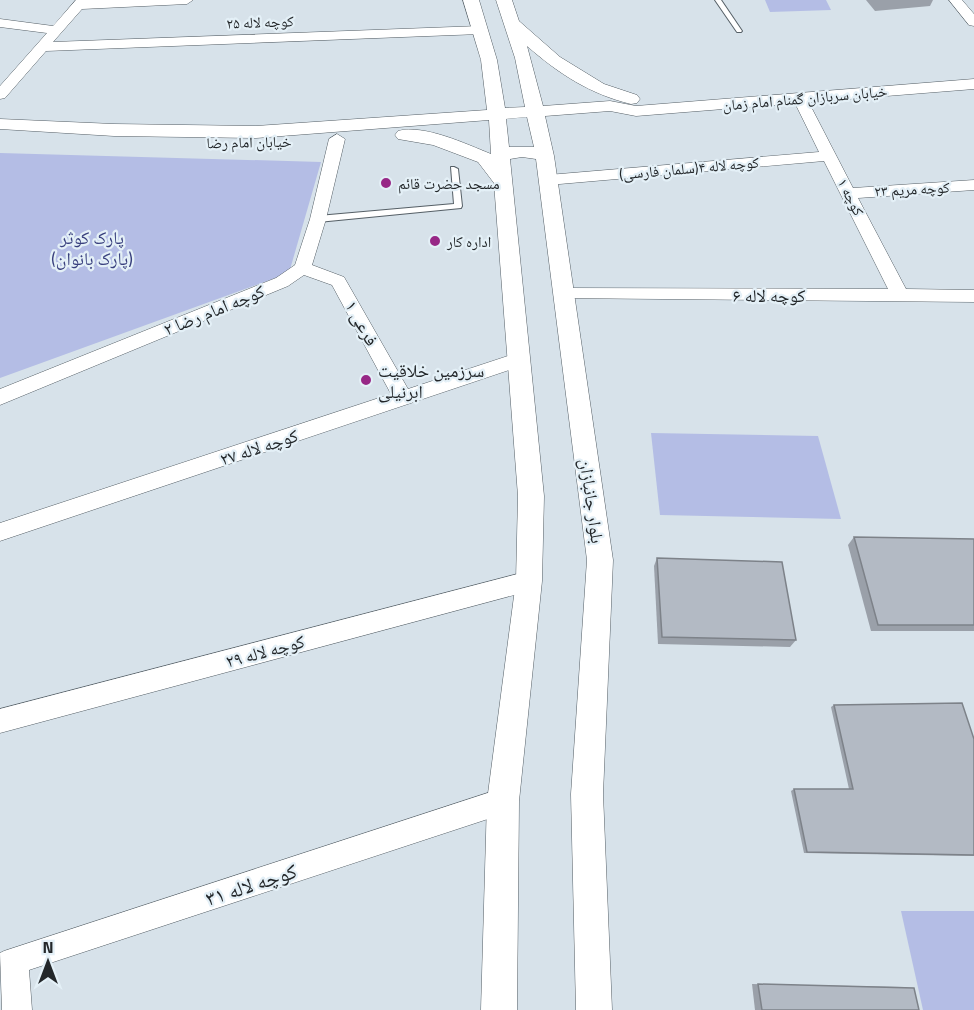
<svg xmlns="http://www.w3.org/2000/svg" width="974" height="1010" viewBox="0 0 974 1010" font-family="'Titillium Web','Noto Naskh Arabic',sans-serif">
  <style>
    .green { fill: #b4bde5 }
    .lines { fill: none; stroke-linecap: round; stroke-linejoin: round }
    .service-casing { stroke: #555f66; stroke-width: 2 }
    .minor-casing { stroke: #555f66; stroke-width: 1 }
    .tertiary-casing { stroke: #555f66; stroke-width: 1 }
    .service { fill: #fff; fill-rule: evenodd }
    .minor { fill: #fff; fill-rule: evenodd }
    .tertiary { fill: #fff; fill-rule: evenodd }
    .wall { fill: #9aa0a9 }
    .building { fill: #b3bac4; stroke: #7d8289; stroke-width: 1.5 }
    .poi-dot { fill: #972786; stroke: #e4f0f7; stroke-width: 2 }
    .labels { text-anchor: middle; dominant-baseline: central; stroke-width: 4.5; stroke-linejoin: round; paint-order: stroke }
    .far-street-label { font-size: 15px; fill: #23272a; stroke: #e4f0f7 }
    .far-poi-label { font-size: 15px; fill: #23272a; stroke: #e4f0f7; text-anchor: start }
    .park-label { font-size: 18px; fill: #39407e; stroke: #e4f0f7 }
    .street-label { font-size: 18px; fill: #23272a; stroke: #e4f0f7 }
    .poi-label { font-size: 18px; fill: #23272a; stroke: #e4f0f7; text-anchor: start }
    .near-street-label { font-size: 21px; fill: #23272a; stroke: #e4f0f7 }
  </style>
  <rect width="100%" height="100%" fill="#d7e2ea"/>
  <g class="green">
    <path d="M 765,0 L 826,0 L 831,10 L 770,12 Z"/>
    <path d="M 0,153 L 321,162 L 289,273 L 0,378 Z"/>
    <path d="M 651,433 L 818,436 L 841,519 L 660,515 Z"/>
    <path d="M 901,911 L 974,911 L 974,1010 L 923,1010 Z"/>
  </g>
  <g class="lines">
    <g class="service-casing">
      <g id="service">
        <path d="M 715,0 L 721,0 L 742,31 L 741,32 L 737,32 Z"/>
        <path d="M 451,167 L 454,167 L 458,169 L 462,206 L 461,208 L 318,222 L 314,219 L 318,216 L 454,204 Z"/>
      </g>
    </g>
    <g class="minor-casing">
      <g id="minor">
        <path d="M 76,0 L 193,0 L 187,4 L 82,9 L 53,42 L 480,26 L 487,30 L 480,34 L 46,51 L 5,98 L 0,99 L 0,86 L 47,33 L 0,27 L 0,19 L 53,26 Z"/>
        <path d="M 949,0 L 962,0 L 974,14 L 974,26 L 969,25 Z"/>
        <path d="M 800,95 L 807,99 L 853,188 L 974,180 L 974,190 L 858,198 L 906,289 L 974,290 L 974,302 L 557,298 L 554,294 L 557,290 L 563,288 L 888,289 L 824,161 L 548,185 L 540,180 L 548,175 L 819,152 L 793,99 Z"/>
        <path d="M 337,134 L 345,139 L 326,219 L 312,265 L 344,277 L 408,389 L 517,353 L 524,355 L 526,360 L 524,365 L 0,541 L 0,523 L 391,394 L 332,285 L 304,275 L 288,286 L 0,405 L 0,389 L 276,278 L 295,265 L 310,219 L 329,139 Z"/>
        <path d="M 529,571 L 537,574 L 540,581 L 537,588 L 529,591 L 0,733 L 0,709 Z"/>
        <path d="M 503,788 L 512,792 L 516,801 L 512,810 L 503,814 L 29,970 L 32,1010 L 2,1010 L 0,953 L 4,951 Z"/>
      </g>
    </g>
    <g class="tertiary-casing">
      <path id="tertiary" d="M 463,0 L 479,0 L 497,60 L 505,108 L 525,107 L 515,58 L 496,0 L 512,0 L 519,21 L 560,57 L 604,84 L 637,95 L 640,99 L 637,103 L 631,104 C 590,94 559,74 527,46 L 543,106 L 610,101 L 636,106 L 974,79 L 974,89 L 636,116 L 610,111 L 545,116 L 554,156 L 613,560 L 603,794 L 612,1010 L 576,1010 L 571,794 L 587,560 L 536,159 L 522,157 L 510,159 L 544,496 L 542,581 L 519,801 L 517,1010 L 481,1010 L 487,801 L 516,581 L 518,496 L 494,183 L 478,162 L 433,145 L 398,139 L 395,135 L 398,131 C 424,124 466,144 491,154 L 489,120 L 256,138 L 114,136 L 0,129 L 0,119 L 114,124 L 256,126 L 487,110 L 481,60 ZM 527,117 L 534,147 L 509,147 L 506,119 Z"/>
    </g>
    <use href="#service" class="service"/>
    <use href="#minor" class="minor"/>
    <use href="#tertiary" class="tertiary"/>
  </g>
  <g class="wall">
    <path d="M 866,0 L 933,0 L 930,6 L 875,11 Z"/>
    <path d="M 854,537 L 974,539 L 974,631 L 871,631 L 848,545 Z"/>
    <path d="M 657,558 L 796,640 L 790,647 L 658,644 L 654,566 Z"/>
    <path d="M 834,705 L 974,739 L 974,856 L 804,853 L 791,791 L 794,789 L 849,789 L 831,707 Z"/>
    <path d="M 752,984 L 904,987 L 919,1010 L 755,1010 Z"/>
  </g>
  <g class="building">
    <path d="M 854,537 L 974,539 L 974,625 L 878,625 Z"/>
    <path d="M 657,558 L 782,562 L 796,640 L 662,637 Z"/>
    <path d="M 962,703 L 974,739 L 974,855 L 807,852 L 794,789 L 853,789 L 834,705 Z"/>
    <path d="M 758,984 L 914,988 L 919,1010 L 762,1010 Z"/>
  </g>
  <g class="poi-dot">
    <circle cx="386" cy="183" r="6"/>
    <circle cx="435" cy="241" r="6"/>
    <circle cx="366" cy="380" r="6"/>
  </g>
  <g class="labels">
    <g class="far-street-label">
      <text transform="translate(260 22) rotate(-2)">کوچه لاله ۲۵</text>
      <text transform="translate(805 98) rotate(-5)">خیابان سربازان گمنام امام زمان</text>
      <text transform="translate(249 142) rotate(-1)">خیابان امام رضا</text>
      <text transform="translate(689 168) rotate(-5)">کوچه لاله ۴(سلمان فارسی)</text>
      <text transform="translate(912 189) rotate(-3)">کوچه مریم ۲۳</text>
      <text transform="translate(851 197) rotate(63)">کوچه ۱</text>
    </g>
    <g class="far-poi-label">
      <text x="398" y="183">مسجد حضرت قائم</text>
      <text x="447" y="241">اداره کار</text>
    </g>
    <g class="park-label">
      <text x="92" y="237">پارک کوثر<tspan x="92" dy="21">(پارک بانوان)</tspan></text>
    </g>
    <g class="street-label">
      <text x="769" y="295">کوچه لاله ۶</text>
      <text transform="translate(214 310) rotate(-22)">کوچه امام رضا ۲</text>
      <text transform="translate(362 323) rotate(61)">فرعی ۱</text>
      <text transform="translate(259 447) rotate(-18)">کوچه لاله ۲۷</text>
      <text transform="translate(592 501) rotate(82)">بلوار جانبازان</text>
      <text transform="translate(265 651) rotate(-15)">کوچه لاله ۲۹</text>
    </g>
    <g class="poi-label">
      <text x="378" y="370">سرزمین خلاقیت<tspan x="378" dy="21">ابرنیلی</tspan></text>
    </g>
    <g class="near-street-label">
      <text transform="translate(251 884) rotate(-18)">کوچه لاله ۳۱</text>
    </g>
  </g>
  <g transform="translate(48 962)" stroke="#e4f0f7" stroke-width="4.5" paint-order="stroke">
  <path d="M0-4.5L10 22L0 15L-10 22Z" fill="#23272a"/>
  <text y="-9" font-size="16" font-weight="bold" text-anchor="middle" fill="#23272a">N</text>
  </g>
</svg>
